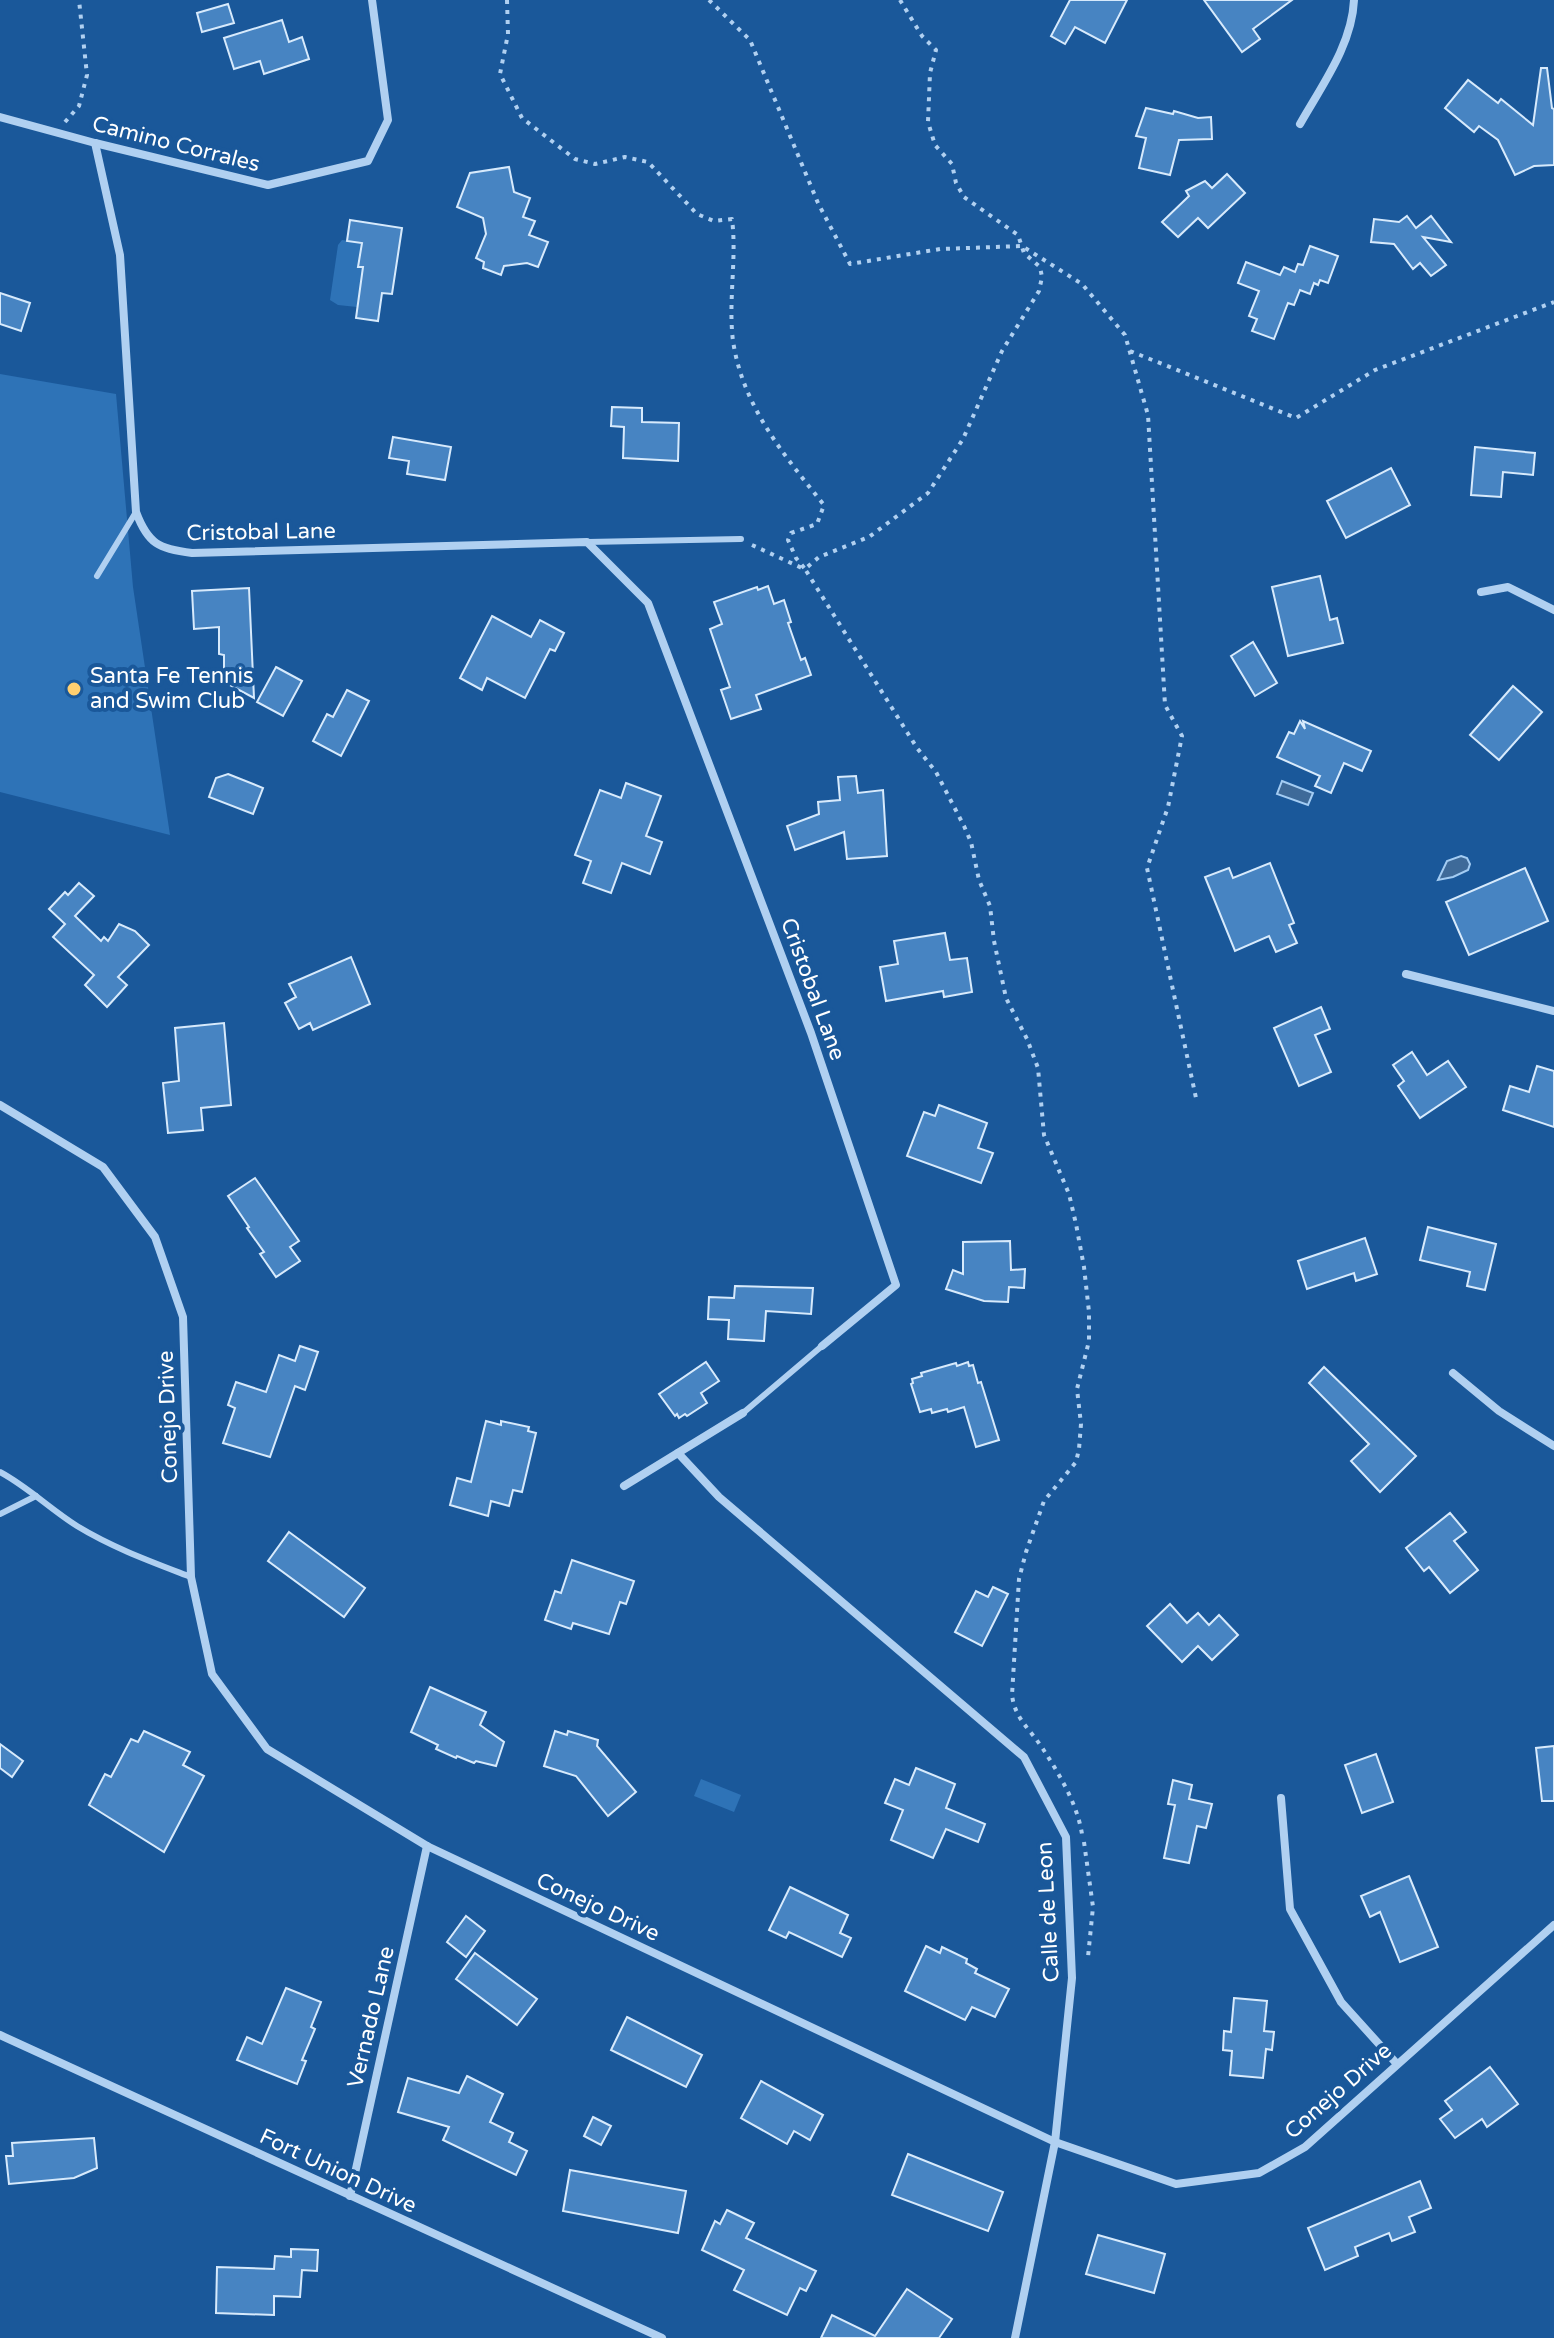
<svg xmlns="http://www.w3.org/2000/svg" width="1554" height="2338" viewBox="0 0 1554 2338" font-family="'Varela Round',sans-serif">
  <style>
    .green { fill: #2e73b7 }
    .water { fill: #3e6a99; stroke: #a3ccf3; stroke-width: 2 }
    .building { fill: #4784c2; stroke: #d7eafc; stroke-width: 2 }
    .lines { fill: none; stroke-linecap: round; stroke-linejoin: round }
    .path { stroke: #b0d0f1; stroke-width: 4; stroke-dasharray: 4 6; stroke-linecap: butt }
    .lane { stroke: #b0d0f1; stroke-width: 6 }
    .street { stroke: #b0d0f1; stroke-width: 8 }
    .poi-dot { fill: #ffcf70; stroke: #1a589a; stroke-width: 3 }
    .labels { text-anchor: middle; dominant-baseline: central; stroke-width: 8; stroke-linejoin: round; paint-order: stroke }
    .street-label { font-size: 22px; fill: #fff; stroke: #1a589a }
    .poi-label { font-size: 22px; fill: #fff; stroke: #1a589a; text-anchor: start }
  </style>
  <rect width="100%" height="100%" fill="#1a589a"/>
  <g class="green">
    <path d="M 342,240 L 366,243 L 358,266 L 363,267 L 357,307 L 338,305 L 330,300 L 338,245 Z"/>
    <path d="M 0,374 L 116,394 L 133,587 L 170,835 L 0,792 Z"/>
    <path d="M 701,1779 L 741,1795 L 734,1812 L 694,1796 Z"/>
  </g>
  <g class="water">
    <path d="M 1282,781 L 1313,793 L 1308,805 L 1277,794 Z"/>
    <path d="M 1461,856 L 1467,858 L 1470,864 L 1468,870 L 1453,877 L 1438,880 L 1447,861 Z"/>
  </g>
  <g class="building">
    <path d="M 1070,0 L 1127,0 L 1105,43 L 1075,27 L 1065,44 L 1051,36 Z"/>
    <path d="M 1204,0 L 1292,0 L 1253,29 L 1260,39 L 1242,52 Z"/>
    <path d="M 228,4 L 234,23 L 202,32 L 197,13 Z"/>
    <path d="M 282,20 L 289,42 L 302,37 L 309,59 L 264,74 L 260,61 L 234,69 L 224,38 Z"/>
    <path d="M 1541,68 L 1547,68 L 1552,108 L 1554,109 L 1554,165 L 1534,166 L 1515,175 L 1498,140 L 1479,126 L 1474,132 L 1445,108 L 1468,80 L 1498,103 L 1501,99 L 1533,125 Z"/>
    <path d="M 1146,108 L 1173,114 L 1174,111 L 1198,118 L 1211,117 L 1212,139 L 1179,140 L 1170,175 L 1139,168 L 1146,138 L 1136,136 Z"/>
    <path d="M 509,167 L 514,192 L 530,198 L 523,217 L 535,221 L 529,235 L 548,242 L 538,267 L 527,263 L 504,266 L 501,275 L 483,268 L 484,262 L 476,258 L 486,234 L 483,218 L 457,207 L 470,173 Z"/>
    <path d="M 1227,174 L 1245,193 L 1208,228 L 1198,218 L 1178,237 L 1162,222 L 1189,196 L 1186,191 L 1205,181 L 1212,188 Z"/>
    <path d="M 1407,216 L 1416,228 L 1431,216 L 1451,242 L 1423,237 L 1446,265 L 1431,276 L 1420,263 L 1413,269 L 1394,244 L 1371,242 L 1374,219 L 1399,222 Z"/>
    <path d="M 350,220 L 402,228 L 392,294 L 382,293 L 378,321 L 356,318 L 363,267 L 358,267 L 362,243 L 347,241 Z"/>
    <path d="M 1310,246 L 1338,256 L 1328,283 L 1320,280 L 1318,285 L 1314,283 L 1310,294 L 1300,290 L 1294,305 L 1288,303 L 1274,339 L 1252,331 L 1257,319 L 1249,316 L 1259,291 L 1238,283 L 1246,262 L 1280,275 L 1284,267 L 1295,272 L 1298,264 L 1303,265 Z"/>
    <path d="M 0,293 L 30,303 L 21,331 L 0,324 Z"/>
    <path d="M 612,407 L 642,408 L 642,422 L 679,423 L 678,461 L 623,458 L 624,427 L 611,426 Z"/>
    <path d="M 393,437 L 451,447 L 445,480 L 407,474 L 409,461 L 389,458 Z"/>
    <path d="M 1475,447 L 1535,453 L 1533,475 L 1503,472 L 1501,497 L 1471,495 Z"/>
    <path d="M 1391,468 L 1410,505 L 1346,538 L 1327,501 Z"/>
    <path d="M 1320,576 L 1330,620 L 1337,618 L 1343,643 L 1288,656 L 1272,587 Z"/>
    <path d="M 768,586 L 774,604 L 784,600 L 791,622 L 788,623 L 801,660 L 805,658 L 811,675 L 756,695 L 761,709 L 731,719 L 721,690 L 730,687 L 710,629 L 722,624 L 714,602 L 757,587 L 758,590 Z"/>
    <path d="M 249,588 L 254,698 L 224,682 L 224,655 L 219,654 L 219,627 L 194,629 L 192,591 Z"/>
    <path d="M 492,616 L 531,637 L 540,620 L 564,633 L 555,651 L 550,649 L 525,698 L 487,678 L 482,690 L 460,678 Z"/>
    <path d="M 1253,642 L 1277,683 L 1255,696 L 1231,656 Z"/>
    <path d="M 276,667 L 302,681 L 283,716 L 257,702 Z"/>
    <path d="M 1513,686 L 1542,712 L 1499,760 L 1470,735 Z"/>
    <path d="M 347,690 L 369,701 L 341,756 L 313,741 L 327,714 L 333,717 Z"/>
    <path d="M 1300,721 L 1305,729 L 1303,721 L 1371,751 L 1362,771 L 1344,763 L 1331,793 L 1315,786 L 1320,776 L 1277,757 L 1289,732 L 1294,734 Z"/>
    <path d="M 228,774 L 263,788 L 253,814 L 209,797 L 216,778 Z"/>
    <path d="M 856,776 L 858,793 L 883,790 L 887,856 L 847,859 L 844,832 L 795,850 L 787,826 L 819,814 L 818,802 L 840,800 L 838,777 Z"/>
    <path d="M 626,783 L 661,796 L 646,836 L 662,842 L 650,874 L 622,863 L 611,893 L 583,883 L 591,861 L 575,855 L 600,790 L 621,798 Z"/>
    <path d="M 1270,863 L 1294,923 L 1289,925 L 1297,943 L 1276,952 L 1269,936 L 1235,951 L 1205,877 L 1229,868 L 1233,878 Z"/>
    <path d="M 1525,868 L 1548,921 L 1469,955 L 1446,902 Z"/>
    <path d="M 79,883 L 94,896 L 75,916 L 101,941 L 104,937 L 108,941 L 119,924 L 135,931 L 149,945 L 118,977 L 127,985 L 107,1007 L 85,985 L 94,975 L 53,937 L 65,924 L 49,909 L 65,892 L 68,895 Z"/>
    <path d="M 945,933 L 950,960 L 967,958 L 972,992 L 944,997 L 943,991 L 886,1001 L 880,967 L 898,964 L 894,941 Z"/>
    <path d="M 351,957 L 370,1004 L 313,1030 L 310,1023 L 299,1029 L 285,1003 L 296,997 L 289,984 Z"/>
    <path d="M 1321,1007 L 1330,1029 L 1315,1035 L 1331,1072 L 1299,1086 L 1274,1028 Z"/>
    <path d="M 224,1023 L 231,1105 L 201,1108 L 203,1130 L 168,1133 L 163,1083 L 179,1081 L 175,1028 Z"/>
    <path d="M 1412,1052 L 1427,1075 L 1448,1061 L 1466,1087 L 1420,1118 L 1398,1086 L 1404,1081 L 1393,1065 Z"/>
    <path d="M 1537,1066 L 1554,1071 L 1554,1127 L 1503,1110 L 1510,1086 L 1529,1092 Z"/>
    <path d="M 939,1105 L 987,1123 L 978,1148 L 993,1153 L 981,1183 L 907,1156 L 924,1112 L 935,1116 Z"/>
    <path d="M 255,1178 L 299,1241 L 290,1247 L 300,1261 L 276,1277 L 260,1254 L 264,1252 L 247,1228 L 249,1227 L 228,1196 Z"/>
    <path d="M 1428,1227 L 1496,1244 L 1485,1290 L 1467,1286 L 1470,1272 L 1420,1260 Z"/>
    <path d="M 1365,1238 L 1377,1274 L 1356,1281 L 1354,1273 L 1307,1289 L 1298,1261 Z"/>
    <path d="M 1010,1241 L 1011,1270 L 1025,1269 L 1024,1288 L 1009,1287 L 1008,1302 L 984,1301 L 946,1289 L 953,1270 L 963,1274 L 963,1242 Z"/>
    <path d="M 735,1286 L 813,1288 L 811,1314 L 766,1311 L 764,1341 L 728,1339 L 729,1320 L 708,1319 L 709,1297 L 734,1298 Z"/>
    <path d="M 300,1346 L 318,1352 L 305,1390 L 295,1386 L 270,1457 L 223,1443 L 235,1408 L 228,1405 L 236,1382 L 266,1392 L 279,1355 L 295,1361 Z"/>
    <path d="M 706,1362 L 719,1381 L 701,1393 L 707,1403 L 687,1416 L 685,1414 L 679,1418 L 677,1414 L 675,1416 L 659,1394 Z"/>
    <path d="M 968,1362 L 969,1366 L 973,1365 L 978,1383 L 981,1382 L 999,1440 L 976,1447 L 964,1407 L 948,1412 L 947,1409 L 932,1413 L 931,1409 L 920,1412 L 911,1384 L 913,1383 L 912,1379 L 922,1376 L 921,1373 L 956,1363 L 957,1366 Z"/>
    <path d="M 1324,1367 L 1416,1456 L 1380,1492 L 1351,1461 L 1369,1444 L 1309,1383 Z"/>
    <path d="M 486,1421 L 501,1425 L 501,1421 L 529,1427 L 528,1431 L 536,1433 L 522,1492 L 513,1490 L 509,1506 L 491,1501 L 488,1516 L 450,1505 L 457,1478 L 471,1482 Z"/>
    <path d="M 1450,1513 L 1466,1532 L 1454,1541 L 1478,1570 L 1450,1593 L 1429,1567 L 1424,1571 L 1406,1548 Z"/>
    <path d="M 289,1532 L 365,1588 L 344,1617 L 268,1561 Z"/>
    <path d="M 572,1560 L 634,1581 L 626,1604 L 620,1602 L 609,1634 L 573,1623 L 571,1629 L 545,1620 L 555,1591 L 561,1593 Z"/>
    <path d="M 993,1587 L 1008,1594 L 982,1646 L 955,1632 L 976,1591 L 988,1597 Z"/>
    <path d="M 1170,1604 L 1187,1623 L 1198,1613 L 1209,1625 L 1219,1615 L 1238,1635 L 1212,1660 L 1198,1646 L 1182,1662 L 1147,1626 Z"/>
    <path d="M 430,1687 L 486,1712 L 480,1725 L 504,1742 L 496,1766 L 476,1761 L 474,1763 L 457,1756 L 456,1758 L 436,1749 L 438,1745 L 411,1732 Z"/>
    <path d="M 144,1731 L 190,1752 L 183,1765 L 204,1776 L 164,1852 L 89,1805 L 105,1774 L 111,1777 L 131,1739 L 138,1742 Z"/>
    <path d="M 555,1731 L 567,1735 L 568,1731 L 598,1740 L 597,1746 L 636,1792 L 608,1816 L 576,1776 L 544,1766 Z"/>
    <path d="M 0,1744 L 23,1761 L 12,1777 L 0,1768 Z"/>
    <path d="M 1554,1746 L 1554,1801 L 1542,1801 L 1536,1748 Z"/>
    <path d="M 1376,1754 L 1393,1802 L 1362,1813 L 1345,1765 Z"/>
    <path d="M 916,1768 L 955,1784 L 946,1808 L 985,1824 L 978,1842 L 946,1829 L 933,1858 L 891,1840 L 903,1810 L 885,1803 L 895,1779 L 909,1785 Z"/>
    <path d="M 1173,1780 L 1192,1785 L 1189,1799 L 1212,1804 L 1206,1828 L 1197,1826 L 1189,1863 L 1164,1858 L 1175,1805 L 1168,1804 Z"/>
    <path d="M 1409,1876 L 1438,1947 L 1400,1962 L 1380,1912 L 1370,1917 L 1361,1896 Z"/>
    <path d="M 790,1887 L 848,1915 L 840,1933 L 851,1938 L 842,1957 L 789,1932 L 786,1938 L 769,1930 Z"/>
    <path d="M 466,1916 L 485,1931 L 466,1957 L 447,1942 Z"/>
    <path d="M 926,1946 L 940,1953 L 942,1947 L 967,1959 L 966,1963 L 977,1969 L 975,1973 L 1009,1989 L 995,2017 L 972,2007 L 965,2020 L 905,1991 Z"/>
    <path d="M 475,1953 L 537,1999 L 517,2025 L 456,1979 Z"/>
    <path d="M 286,1988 L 321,2002 L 311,2027 L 315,2029 L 302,2060 L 306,2061 L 297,2084 L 237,2060 L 247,2037 L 262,2044 Z"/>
    <path d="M 1234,1998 L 1267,2001 L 1264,2031 L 1274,2032 L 1272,2050 L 1266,2049 L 1263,2078 L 1230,2075 L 1232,2051 L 1223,2050 L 1224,2031 L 1231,2032 Z"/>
    <path d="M 627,2017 L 702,2055 L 686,2087 L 611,2050 Z"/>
    <path d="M 1490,2067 L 1518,2104 L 1487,2127 L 1482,2119 L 1455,2138 L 1440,2119 L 1452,2110 L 1445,2101 Z"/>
    <path d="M 467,2076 L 503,2094 L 490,2122 L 513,2133 L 509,2142 L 527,2151 L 516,2175 L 443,2140 L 449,2127 L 398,2112 L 408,2078 L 459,2093 Z"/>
    <path d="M 761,2081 L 823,2115 L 810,2140 L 794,2131 L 787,2144 L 741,2118 Z"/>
    <path d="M 593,2117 L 611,2126 L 601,2145 L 584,2136 Z"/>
    <path d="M 94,2138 L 97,2168 L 74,2178 L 9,2184 L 6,2156 L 13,2156 L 12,2143 Z"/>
    <path d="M 908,2154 L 1003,2192 L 988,2231 L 892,2195 Z"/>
    <path d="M 570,2170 L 686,2191 L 678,2233 L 563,2211 Z"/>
    <path d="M 1420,2181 L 1431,2208 L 1409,2217 L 1415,2232 L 1392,2241 L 1389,2233 L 1355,2247 L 1358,2256 L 1325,2270 L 1308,2228 Z"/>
    <path d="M 727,2210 L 754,2223 L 746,2238 L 816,2271 L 806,2291 L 800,2288 L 787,2315 L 734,2290 L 744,2270 L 702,2250 L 715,2221 L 720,2224 Z"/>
    <path d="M 1098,2235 L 1165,2254 L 1154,2293 L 1086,2274 Z"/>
    <path d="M 291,2249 L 318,2250 L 317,2271 L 302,2270 L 300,2297 L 274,2296 L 274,2315 L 216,2313 L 217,2267 L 274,2269 L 275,2256 L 291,2257 Z"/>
    <path d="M 907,2289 L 952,2319 L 939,2338 L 821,2338 L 832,2315 L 875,2336 Z"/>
  </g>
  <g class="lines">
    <g class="path">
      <path d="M 507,0 L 508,34 L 500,74 L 522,118 L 575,159 L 595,164 L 625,157 L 648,162 L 697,214 L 714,221 L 732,219 C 737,259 728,301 733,341 C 743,407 784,455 824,505 L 817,524 L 791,533 L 788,540 L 796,558 L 805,569"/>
      <path d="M 709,0 L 750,40 L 818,203 L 850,264 L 940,249 L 1022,246 L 1082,284 L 1125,335 L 1148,415 L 1165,705 L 1182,736 L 1168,807 L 1147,868 L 1196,1098"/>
      <path d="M 900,0 L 922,36 L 936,50 L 930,73 L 928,122 L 935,145 L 952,164 L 956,183 L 964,197 L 1018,235 L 1024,253 L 1040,267 L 1042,277 L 1039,291 L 1002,351 L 963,439 L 928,493 L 869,537 L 819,557 L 805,569 L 917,748 L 936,772 L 964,826 L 971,842 L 979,880 L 990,906 L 994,941 L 1006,998 L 1027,1039 L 1038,1068 L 1044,1135 L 1069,1194 L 1076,1224 L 1084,1267 L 1089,1312 L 1089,1341 L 1077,1389 L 1081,1424 L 1079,1449 L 1076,1462 L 1044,1501 L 1026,1552 L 1019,1579 L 1012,1695 C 1015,1719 1030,1729 1043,1749 C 1059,1774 1077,1803 1082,1834"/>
      <path d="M 65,122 L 79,106 L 87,75 L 79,0"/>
      <path d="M 1130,351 L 1296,418 L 1375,370 L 1554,302"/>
      <path d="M 752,545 L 802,568"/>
      <path d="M 1084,1842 L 1093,1907 L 1088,1957"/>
    </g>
    <g class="lane">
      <path d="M 587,542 L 741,539"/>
      <path d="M 97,576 L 136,512"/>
      <path d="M 743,1413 L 822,1346"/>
      <path d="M 0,1472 C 28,1487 50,1509 77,1526 C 113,1548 152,1562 191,1577"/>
      <path d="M 0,1514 L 36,1496"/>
    </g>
    <g class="street">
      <path d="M 0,117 L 95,143 L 268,185 L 368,161 L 388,120 L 372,0"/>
      <path d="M 1300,124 C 1322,85 1352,45 1354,0"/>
      <path d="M 95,143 L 120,255 L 136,512 C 148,544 159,549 192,553 L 587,542 L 648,603 L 811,1033 L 896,1285 L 822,1346"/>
      <path d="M 1481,592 L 1508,587 L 1554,610"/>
      <path d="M 1406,974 L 1554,1011"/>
      <path d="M 0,1105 L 103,1167 L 155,1237 L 183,1317 L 191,1577 L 212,1674 L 267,1749 L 427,1846 L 1055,2142 L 1176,2184 L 1259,2173 L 1305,2147 L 1554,1925"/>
      <path d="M 1453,1373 L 1499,1411 L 1554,1446"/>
      <path d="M 678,1453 L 719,1497 L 1024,1757 L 1066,1837 L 1072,1978 L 1055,2142 L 1015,2338"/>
      <path d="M 624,1486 L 743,1413"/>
      <path d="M 1281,1798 L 1290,1909 L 1341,2002 L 1397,2064"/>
      <path d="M 0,2035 L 662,2338"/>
      <path d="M 350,2196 L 427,1846"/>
    </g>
  </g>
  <circle class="poi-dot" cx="74" cy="689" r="8"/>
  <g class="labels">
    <g class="street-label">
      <text transform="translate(176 144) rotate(14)">Camino Corrales</text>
      <text transform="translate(261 532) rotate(-1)">Cristobal Lane</text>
      <text transform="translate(813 989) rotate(70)">Cristobal Lane</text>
      <text transform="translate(168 1417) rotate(-92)">Conejo Drive</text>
      <text transform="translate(598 1907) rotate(25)">Conejo Drive</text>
      <text transform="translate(1048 1912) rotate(-93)">Calle de Leon</text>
      <text transform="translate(371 2017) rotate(-77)">Vernado Lane</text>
      <text transform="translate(1338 2091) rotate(-41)">Conejo Drive</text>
      <text transform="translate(338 2171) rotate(25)">Fort Union Drive</text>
    </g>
    <g class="poi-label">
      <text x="90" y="676">Santa Fe Tennis<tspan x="90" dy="25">and Swim Club</tspan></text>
    </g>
  </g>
</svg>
